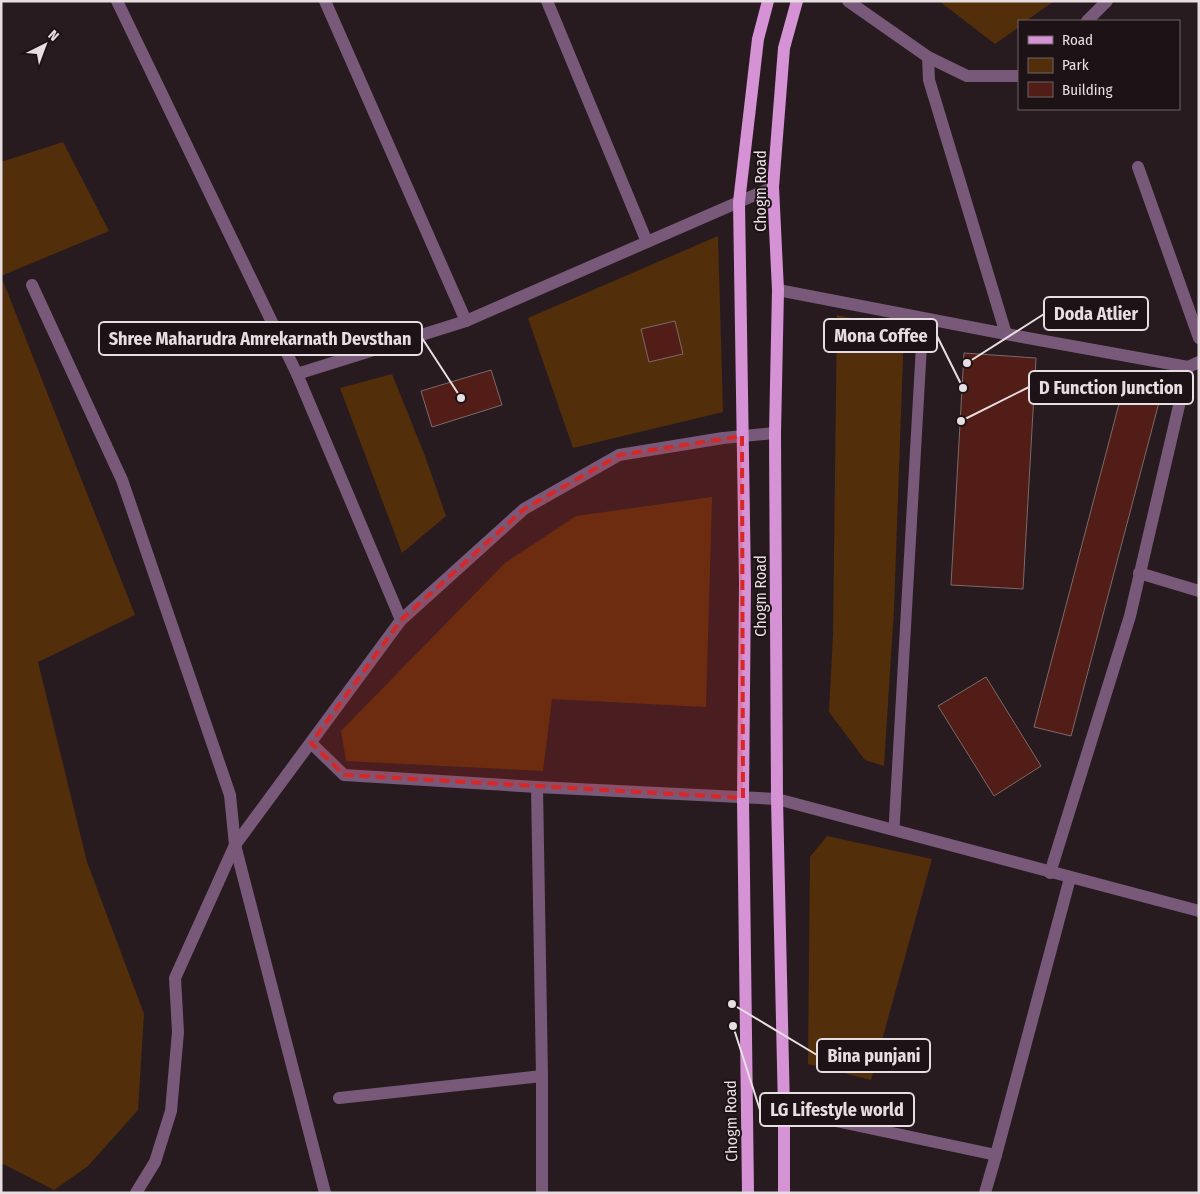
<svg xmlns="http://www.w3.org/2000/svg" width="1200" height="1194" viewBox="0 0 1200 1194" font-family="'Fira Sans Condensed',sans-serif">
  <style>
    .green { fill: #532e0a }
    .building { fill: #521c17; stroke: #7b6b69 }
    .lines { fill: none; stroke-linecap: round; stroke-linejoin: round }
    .service { stroke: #795979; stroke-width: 11 }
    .minor { stroke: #795979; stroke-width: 12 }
    .tertiary { stroke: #795979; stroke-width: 12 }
    .primary { stroke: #d592d5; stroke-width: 12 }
    .marked { fill: #d62828; fill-opacity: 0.2; stroke: #d62828; stroke-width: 4; stroke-dasharray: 10 6; stroke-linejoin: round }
    .labels { text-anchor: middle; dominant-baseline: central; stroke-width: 4; stroke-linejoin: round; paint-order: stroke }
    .street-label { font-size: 16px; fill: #e7dee1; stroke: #1d1215 }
    .leader { fill: none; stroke: #e7dee1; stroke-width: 2 }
    .callout-dot { fill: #e7dee1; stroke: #1d1215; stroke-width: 2 }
    .callout { fill: #1d1215; stroke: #e7dee1; stroke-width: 2 }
    .callout-label { font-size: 18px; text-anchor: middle; font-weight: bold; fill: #e7dee1 }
  </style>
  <rect width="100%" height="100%" fill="#271b1f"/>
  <g class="green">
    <path d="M 939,1 L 1054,1 L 1026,21 L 1019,21 L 1019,27 L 995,44 Z"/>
    <path d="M 63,142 L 109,231 L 1,276 L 135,615 L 38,662 L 87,862 L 144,1014 L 138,1110 L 88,1166 L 54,1190 L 1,1163 L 1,162 Z"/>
    <path d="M 718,236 L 723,412 L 573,448 L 528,318 Z"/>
    <path d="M 837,315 L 904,329 L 894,609 L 884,766 L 865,760 L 829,712 L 833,634 Z"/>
    <path d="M 392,374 L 425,456 L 446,516 L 402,553 L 340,388 Z"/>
    <path d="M 712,497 L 706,707 L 552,699 L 543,771 L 346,761 L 341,731 L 505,563 L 576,516 Z"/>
    <path d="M 827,836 L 932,859 L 871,1080 L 808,1064 L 810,857 Z"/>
  </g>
  <g class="building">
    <path d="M 675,321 L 683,354 L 649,362 L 641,329 Z"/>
    <path d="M 964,353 L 1036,358 L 1023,589 L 951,585 Z"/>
    <path d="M 491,370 L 502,405 L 432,427 L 421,391 Z"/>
    <path d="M 1125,381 L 1162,391 L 1071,736 L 1034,727 Z"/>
    <path d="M 986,677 L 1041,766 L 994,796 L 938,706 Z"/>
  </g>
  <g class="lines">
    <path class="service" d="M 894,829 L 923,319"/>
    <g class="minor">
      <path d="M 117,1 L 297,374 L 401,620"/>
      <path d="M 325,1 L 466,321"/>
      <path d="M 547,1 L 647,242"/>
      <path d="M 848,1 L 928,57 L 967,76 L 1019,76"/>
      <path d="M 1087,21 L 1107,1"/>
      <path d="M 1138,167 L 1199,338"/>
      <path d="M 32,285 L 122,480 L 230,795 L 235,845 L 325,1193"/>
      <path d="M 778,290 L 1006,334 L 929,80 L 928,57"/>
      <path d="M 1006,334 L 1188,367 L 1199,362"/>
      <path d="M 297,374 L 466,321 L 773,187"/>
      <path d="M 1139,573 L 1199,591"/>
      <path d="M 537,787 L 542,1076 L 542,1193"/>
      <path d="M 1050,873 L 1130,616 L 1188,367"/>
      <path d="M 339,1098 L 542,1076"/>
      <path d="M 784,1110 L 996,1155 L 985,1193"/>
      <path d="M 996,1155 L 1070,878"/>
    </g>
    <g class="tertiary">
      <path d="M 311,743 L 344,775 L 537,787 L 777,799 L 1199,911"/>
      <path d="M 136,1193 L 155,1162 L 171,1111 L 178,1032 L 175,978 L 235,845 L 401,620 L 524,509 L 619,455 L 723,438 L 775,433"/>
    </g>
    <g class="primary">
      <path d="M 748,1193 L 743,798 L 745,584 L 739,202 L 758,39 L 768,1"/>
      <path d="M 784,1193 L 784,1110 L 777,799 L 775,433 L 778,290 L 773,187 L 784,48 L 797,1"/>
    </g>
  </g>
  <path class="marked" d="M 742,436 L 743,798 L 344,775 L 311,743 L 401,620 L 524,509 L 619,455 Z"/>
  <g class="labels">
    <g class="street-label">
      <text transform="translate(760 191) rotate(-90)">Chogm Road</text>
      <text transform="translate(760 596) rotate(-90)">Chogm Road</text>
      <text transform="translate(731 1121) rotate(-91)">Chogm Road</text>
    </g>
  </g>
  <path class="leader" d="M967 363L1044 314M963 388L937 336M461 398L422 338M961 421L1029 387M732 1004L817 1055M733 1026L760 1110"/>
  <g class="callout-dot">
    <circle cx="967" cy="363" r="5"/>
    <circle cx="963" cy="388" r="5"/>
    <circle cx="461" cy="398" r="5"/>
    <circle cx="961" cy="421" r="5"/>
    <circle cx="732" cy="1004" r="5"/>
    <circle cx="733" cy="1026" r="5"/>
  </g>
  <g class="callout">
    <rect x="1044" y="297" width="104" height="33" rx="5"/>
    <rect x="824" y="319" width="113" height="33" rx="5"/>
    <rect x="99" y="322" width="323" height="33" rx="5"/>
    <rect x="1029" y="371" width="164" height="33" rx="5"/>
    <rect x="817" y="1039" width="113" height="33" rx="5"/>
    <rect x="760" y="1093" width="154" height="33" rx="5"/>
  </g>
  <g class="callout-label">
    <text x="1096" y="320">Doda Atlier</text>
    <text x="881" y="342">Mona Coffee</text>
    <text x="260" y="345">Shree Maharudra Amrekarnath Devsthan</text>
    <text x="1111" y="394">D Function Junction</text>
    <text x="874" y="1062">Bina punjani</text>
    <text x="837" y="1116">LG Lifestyle world</text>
  </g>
  <rect width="1200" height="1194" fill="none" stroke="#e7dee1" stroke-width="5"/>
  <rect x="1018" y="20" width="162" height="90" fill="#1d1215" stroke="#6e6467"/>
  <rect x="1028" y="36" width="25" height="8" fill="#d592d5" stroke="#6e6467"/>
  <text x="1062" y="45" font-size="15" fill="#e7dee1">Road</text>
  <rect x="1028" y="58" width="25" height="15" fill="#532e0a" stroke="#6e6467"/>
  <text x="1062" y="70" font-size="15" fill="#e7dee1">Park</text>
  <rect x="1028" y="82" width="25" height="15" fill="#521c17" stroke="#6e6467"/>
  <text x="1062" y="95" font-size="15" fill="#e7dee1">Building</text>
  <g transform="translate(45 45) rotate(42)" stroke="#1d1215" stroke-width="4" paint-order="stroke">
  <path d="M0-4L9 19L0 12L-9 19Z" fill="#e7dee1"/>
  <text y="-8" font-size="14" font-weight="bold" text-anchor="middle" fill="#e7dee1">N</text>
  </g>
</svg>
